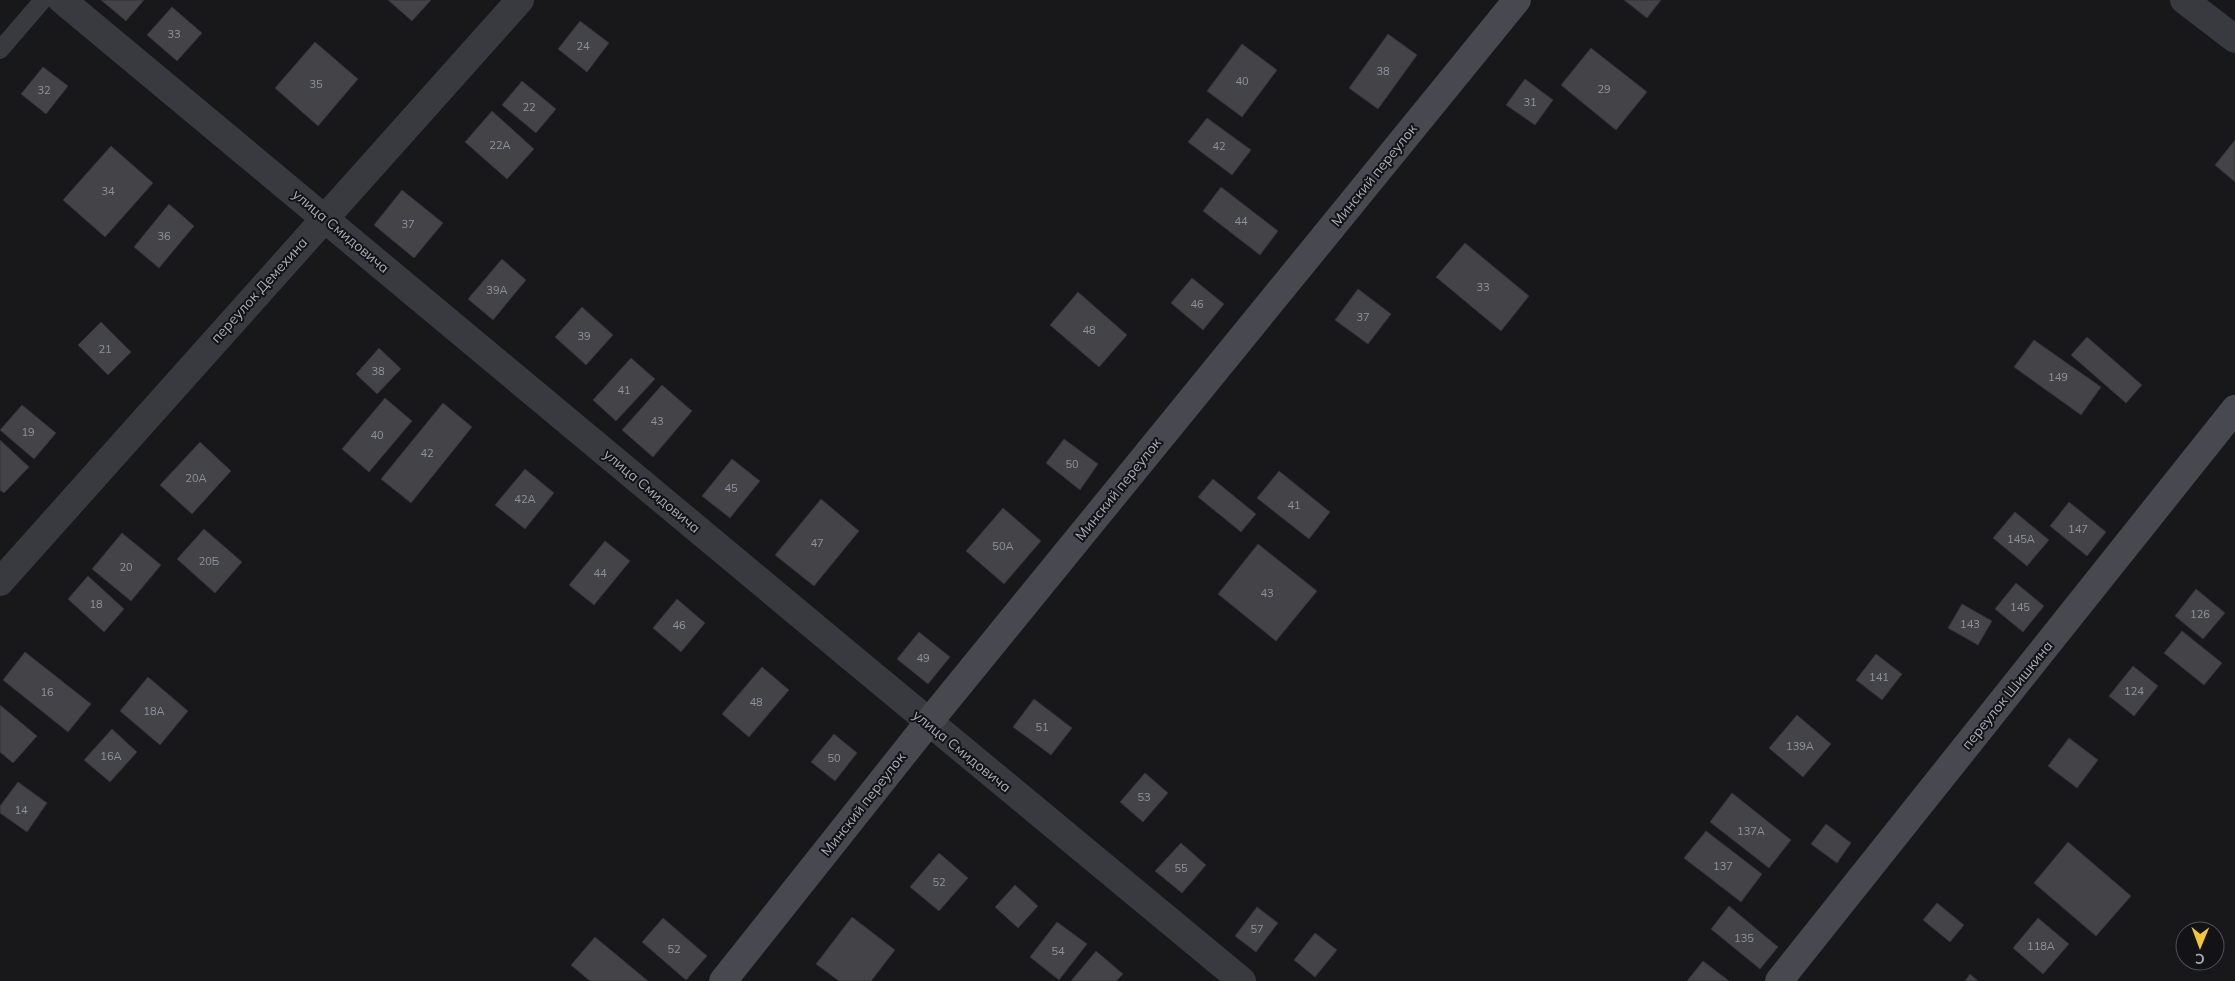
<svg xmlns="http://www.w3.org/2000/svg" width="2235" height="981" viewBox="0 0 2235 981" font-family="Mulish,sans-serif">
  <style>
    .building { fill: #434348; stroke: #333237 }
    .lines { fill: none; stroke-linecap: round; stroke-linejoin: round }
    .lane { stroke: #393a40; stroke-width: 18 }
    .street { stroke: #393a40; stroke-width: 28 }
    .secondary { stroke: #474850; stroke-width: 28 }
    .labels { text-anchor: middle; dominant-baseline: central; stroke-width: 4; stroke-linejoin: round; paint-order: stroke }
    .number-label { font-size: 11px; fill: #90939e }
    .street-label { font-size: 14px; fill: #aaaeba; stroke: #131316 }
  </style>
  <rect width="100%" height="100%" fill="#18181b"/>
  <g class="building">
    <path d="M 101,0 L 144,0 L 126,21 Z"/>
    <path d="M 388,0 L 431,0 L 412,21 Z"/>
    <path d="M 1624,0 L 1661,0 L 1647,18 Z"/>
    <path d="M 172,7 L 202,33 L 177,61 L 147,35 Z"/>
    <path d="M 580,21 L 609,43 L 587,72 L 558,49 Z"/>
    <path d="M 1388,34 L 1417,55 L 1378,109 L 1349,88 Z"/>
    <path d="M 315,42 L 358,79 L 318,126 L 275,88 Z"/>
    <path d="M 1242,44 L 1277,70 L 1242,117 L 1207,91 Z"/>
    <path d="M 1591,48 L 1647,92 L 1616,130 L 1561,85 Z"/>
    <path d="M 43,67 L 68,86 L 46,114 L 21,94 Z"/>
    <path d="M 1525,79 L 1553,100 L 1535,125 L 1506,105 Z"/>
    <path d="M 522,81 L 556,109 L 536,133 L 502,105 Z"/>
    <path d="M 492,111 L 534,149 L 507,179 L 465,142 Z"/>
    <path d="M 1207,118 L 1251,150 L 1232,175 L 1188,142 Z"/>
    <path d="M 2235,140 L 2235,182 L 2215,165 Z"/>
    <path d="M 111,146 L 153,183 L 105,237 L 63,200 Z"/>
    <path d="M 1221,187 L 1278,231 L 1260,255 L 1203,211 Z"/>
    <path d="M 402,190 L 443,223 L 414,258 L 374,225 Z"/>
    <path d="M 169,204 L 194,226 L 159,268 L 134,247 Z"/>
    <path d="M 1465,243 L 1529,296 L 1501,331 L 1436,277 Z"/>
    <path d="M 502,259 L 526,280 L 493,320 L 468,299 Z"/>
    <path d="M 1192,278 L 1224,304 L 1203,330 L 1171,303 Z"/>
    <path d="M 1358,289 L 1391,314 L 1368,344 L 1335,320 Z"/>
    <path d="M 1078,292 L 1127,335 L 1099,367 L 1050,325 Z"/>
    <path d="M 582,307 L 613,335 L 586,365 L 555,337 Z"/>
    <path d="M 101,322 L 131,352 L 108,375 L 78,345 Z"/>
    <path d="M 2087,337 L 2142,385 L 2126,403 L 2071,355 Z"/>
    <path d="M 2034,340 L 2101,387 L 2081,415 L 2014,367 Z"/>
    <path d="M 379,348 L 401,369 L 377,394 L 356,374 Z"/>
    <path d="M 631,358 L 655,379 L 616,421 L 593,400 Z"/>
    <path d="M 662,385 L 692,411 L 653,457 L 622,430 Z"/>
    <path d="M 385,398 L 412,421 L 369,472 L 342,449 Z"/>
    <path d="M 443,403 L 472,427 L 411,503 L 381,479 Z"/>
    <path d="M 22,405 L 56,433 L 34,459 L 0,430 Z"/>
    <path d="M 1064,439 L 1098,464 L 1080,490 L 1046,463 Z"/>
    <path d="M 0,440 L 29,467 L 4,493 L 0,490 Z"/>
    <path d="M 200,442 L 231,471 L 192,514 L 160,485 Z"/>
    <path d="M 732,459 L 760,481 L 730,518 L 702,496 Z"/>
    <path d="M 525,469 L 554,493 L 525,529 L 495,505 Z"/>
    <path d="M 1279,471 L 1330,512 L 1309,539 L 1257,498 Z"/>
    <path d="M 1213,479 L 1256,514 L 1241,532 L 1198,497 Z"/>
    <path d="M 821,499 L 859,531 L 814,586 L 775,555 Z"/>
    <path d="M 2069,502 L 2106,532 L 2087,556 L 2050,526 Z"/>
    <path d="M 1003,508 L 1041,541 L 1004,584 L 966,551 Z"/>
    <path d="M 2015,512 L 2049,540 L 2027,566 L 1993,538 Z"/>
    <path d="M 204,529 L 242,562 L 215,593 L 177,559 Z"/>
    <path d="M 122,533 L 161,565 L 131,601 L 92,569 Z"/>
    <path d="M 605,541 L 630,561 L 594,605 L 569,585 Z"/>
    <path d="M 1258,544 L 1317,591 L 1276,641 L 1218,594 Z"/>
    <path d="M 88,576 L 124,609 L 104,632 L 68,599 Z"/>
    <path d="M 2016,583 L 2044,606 L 2023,632 L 1995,609 Z"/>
    <path d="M 2196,589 L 2225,613 L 2203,639 L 2175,616 Z"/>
    <path d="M 677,599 L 705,623 L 681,652 L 653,628 Z"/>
    <path d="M 1962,604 L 1992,621 L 1978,645 L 1948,628 Z"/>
    <path d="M 2182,631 L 2222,663 L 2204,685 L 2164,653 Z"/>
    <path d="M 919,632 L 950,657 L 928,684 L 897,659 Z"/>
    <path d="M 25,652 L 91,704 L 68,732 L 3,680 Z"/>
    <path d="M 1876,654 L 1902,674 L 1882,700 L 1856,680 Z"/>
    <path d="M 2133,666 L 2158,686 L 2134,716 L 2109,696 Z"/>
    <path d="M 762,667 L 789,690 L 749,737 L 722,714 Z"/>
    <path d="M 148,677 L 188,711 L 160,745 L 120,711 Z"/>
    <path d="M 1034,699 L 1072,728 L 1051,755 L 1013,727 Z"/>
    <path d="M 0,705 L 37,736 L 13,763 L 0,752 Z"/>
    <path d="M 1797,715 L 1831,744 L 1803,777 L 1769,748 Z"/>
    <path d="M 112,729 L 137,752 L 110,782 L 84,760 Z"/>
    <path d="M 834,734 L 857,753 L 835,781 L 811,762 Z"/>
    <path d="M 2069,738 L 2098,760 L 2077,788 L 2048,766 Z"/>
    <path d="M 1145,773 L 1168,793 L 1143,822 L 1120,802 Z"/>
    <path d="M 18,782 L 47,803 L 27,832 L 0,813 L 0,806 Z"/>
    <path d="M 1732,793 L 1791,840 L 1769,868 L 1710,822 Z"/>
    <path d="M 1826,824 L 1851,843 L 1837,863 L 1811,844 Z"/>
    <path d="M 1706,831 L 1762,874 L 1741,902 L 1684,858 Z"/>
    <path d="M 2068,842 L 2131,896 L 2096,936 L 2034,883 Z"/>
    <path d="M 1181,843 L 1206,865 L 1182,893 L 1155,871 Z"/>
    <path d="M 939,853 L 968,878 L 939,911 L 910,887 Z"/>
    <path d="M 1015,885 L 1038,906 L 1018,928 L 995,907 Z"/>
    <path d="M 1937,903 L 1964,925 L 1950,942 L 1923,920 Z"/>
    <path d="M 1729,906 L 1778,947 L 1760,969 L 1711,929 Z"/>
    <path d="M 1257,907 L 1278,923 L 1256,952 L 1235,936 Z"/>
    <path d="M 852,917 L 895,950 L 871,981 L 839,981 L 816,964 Z"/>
    <path d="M 663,918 L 707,956 L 686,980 L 642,942 Z"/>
    <path d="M 2038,918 L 2069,944 L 2043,974 L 2013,948 Z"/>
    <path d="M 1057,922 L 1087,944 L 1059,980 L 1030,957 Z"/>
    <path d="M 1315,933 L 1337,950 L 1315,977 L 1294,960 Z"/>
    <path d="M 595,937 L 648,981 L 590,981 L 571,965 Z"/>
    <path d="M 1096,951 L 1123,974 L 1116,981 L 1071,981 Z"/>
    <path d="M 1703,961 L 1729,981 L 1687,981 Z"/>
    <path d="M 1970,974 L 1978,981 L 1965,981 Z"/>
  </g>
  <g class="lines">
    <path class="lane" d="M 0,50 L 43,0"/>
    <g class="street">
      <path d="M 62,0 C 456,326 847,656 1242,981"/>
      <path d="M 2184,0 L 2235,39"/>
      <path d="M 0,582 L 520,0"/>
    </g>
    <g class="secondary">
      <path d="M 723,981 L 928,723 L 1517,0"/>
      <path d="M 1779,981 L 2235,409"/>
    </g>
  </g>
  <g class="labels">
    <g class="number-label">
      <text x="174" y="34">33</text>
      <text x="583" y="46">24</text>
      <text x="1383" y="71">38</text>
      <text x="1242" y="81">40</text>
      <text x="316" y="84">35</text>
      <text x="1604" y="89">29</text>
      <text x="44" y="90">32</text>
      <text x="1530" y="102">31</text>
      <text x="529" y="107">22</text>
      <text x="500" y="145">22А</text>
      <text x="1219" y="146">42</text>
      <text x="108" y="191">34</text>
      <text x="1241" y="221">44</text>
      <text x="408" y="224">37</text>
      <text x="164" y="236">36</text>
      <text x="1483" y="287">33</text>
      <text x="497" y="290">39А</text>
      <text x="1197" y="304">46</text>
      <text x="1363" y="317">37</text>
      <text x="1089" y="330">48</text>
      <text x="584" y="336">39</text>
      <text x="105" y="349">21</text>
      <text x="378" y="371">38</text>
      <text x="2058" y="377">149</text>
      <text x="624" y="390">41</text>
      <text x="657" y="421">43</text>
      <text x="28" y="432">19</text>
      <text x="377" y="435">40</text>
      <text x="427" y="453">42</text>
      <text x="1072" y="464">50</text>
      <text x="196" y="478">20А</text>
      <text x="731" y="488">45</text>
      <text x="525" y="499">42А</text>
      <text x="1294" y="505">41</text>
      <text x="2078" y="529">147</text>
      <text x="2021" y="539">145А</text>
      <text x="817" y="543">47</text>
      <text x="1003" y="546">50А</text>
      <text x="209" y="561">20Б</text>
      <text x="126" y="567">20</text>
      <text x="600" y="573">44</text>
      <text x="1267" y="593">43</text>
      <text x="96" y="604">18</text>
      <text x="2020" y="607">145</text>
      <text x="2200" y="614">126</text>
      <text x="1970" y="624">143</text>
      <text x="679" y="625">46</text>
      <text x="923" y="658">49</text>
      <text x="1879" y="677">141</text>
      <text x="2134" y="691">124</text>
      <text x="47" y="692">16</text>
      <text x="756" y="702">48</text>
      <text x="154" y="711">18А</text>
      <text x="1042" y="727">51</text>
      <text x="1800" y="746">139А</text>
      <text x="111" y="756">16А</text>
      <text x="834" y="758">50</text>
      <text x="1144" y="797">53</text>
      <text x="21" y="810">14</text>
      <text x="1751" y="831">137А</text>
      <text x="1723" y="866">137</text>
      <text x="1181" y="868">55</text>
      <text x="939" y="882">52</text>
      <text x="1257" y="929">57</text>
      <text x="1744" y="938">135</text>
      <text x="2041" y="946">118А</text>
      <text x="674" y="949">52</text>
      <text x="1058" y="951">54</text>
    </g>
    <g class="street-label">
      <text transform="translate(1374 175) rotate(-51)">Минский переулок</text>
      <text transform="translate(341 231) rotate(40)">улица Смидовича</text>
      <text transform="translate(259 290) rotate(-48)">переулок Демехина</text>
      <text transform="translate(1118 489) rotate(-51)">Минский переулок</text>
      <text transform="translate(652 491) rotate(40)">улица Смидовича</text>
      <text transform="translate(2007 695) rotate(-51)">переулок Шишкина</text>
      <text transform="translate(962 751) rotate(39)">улица Смидовича</text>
      <text transform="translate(863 804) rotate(-52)">Минский переулок</text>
    </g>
  </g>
  <g transform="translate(2200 946) rotate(181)"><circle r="24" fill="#131316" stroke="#4f5158"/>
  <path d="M0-4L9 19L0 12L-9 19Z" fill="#f6c535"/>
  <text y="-8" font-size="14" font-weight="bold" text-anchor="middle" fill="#aaaeba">С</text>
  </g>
</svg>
